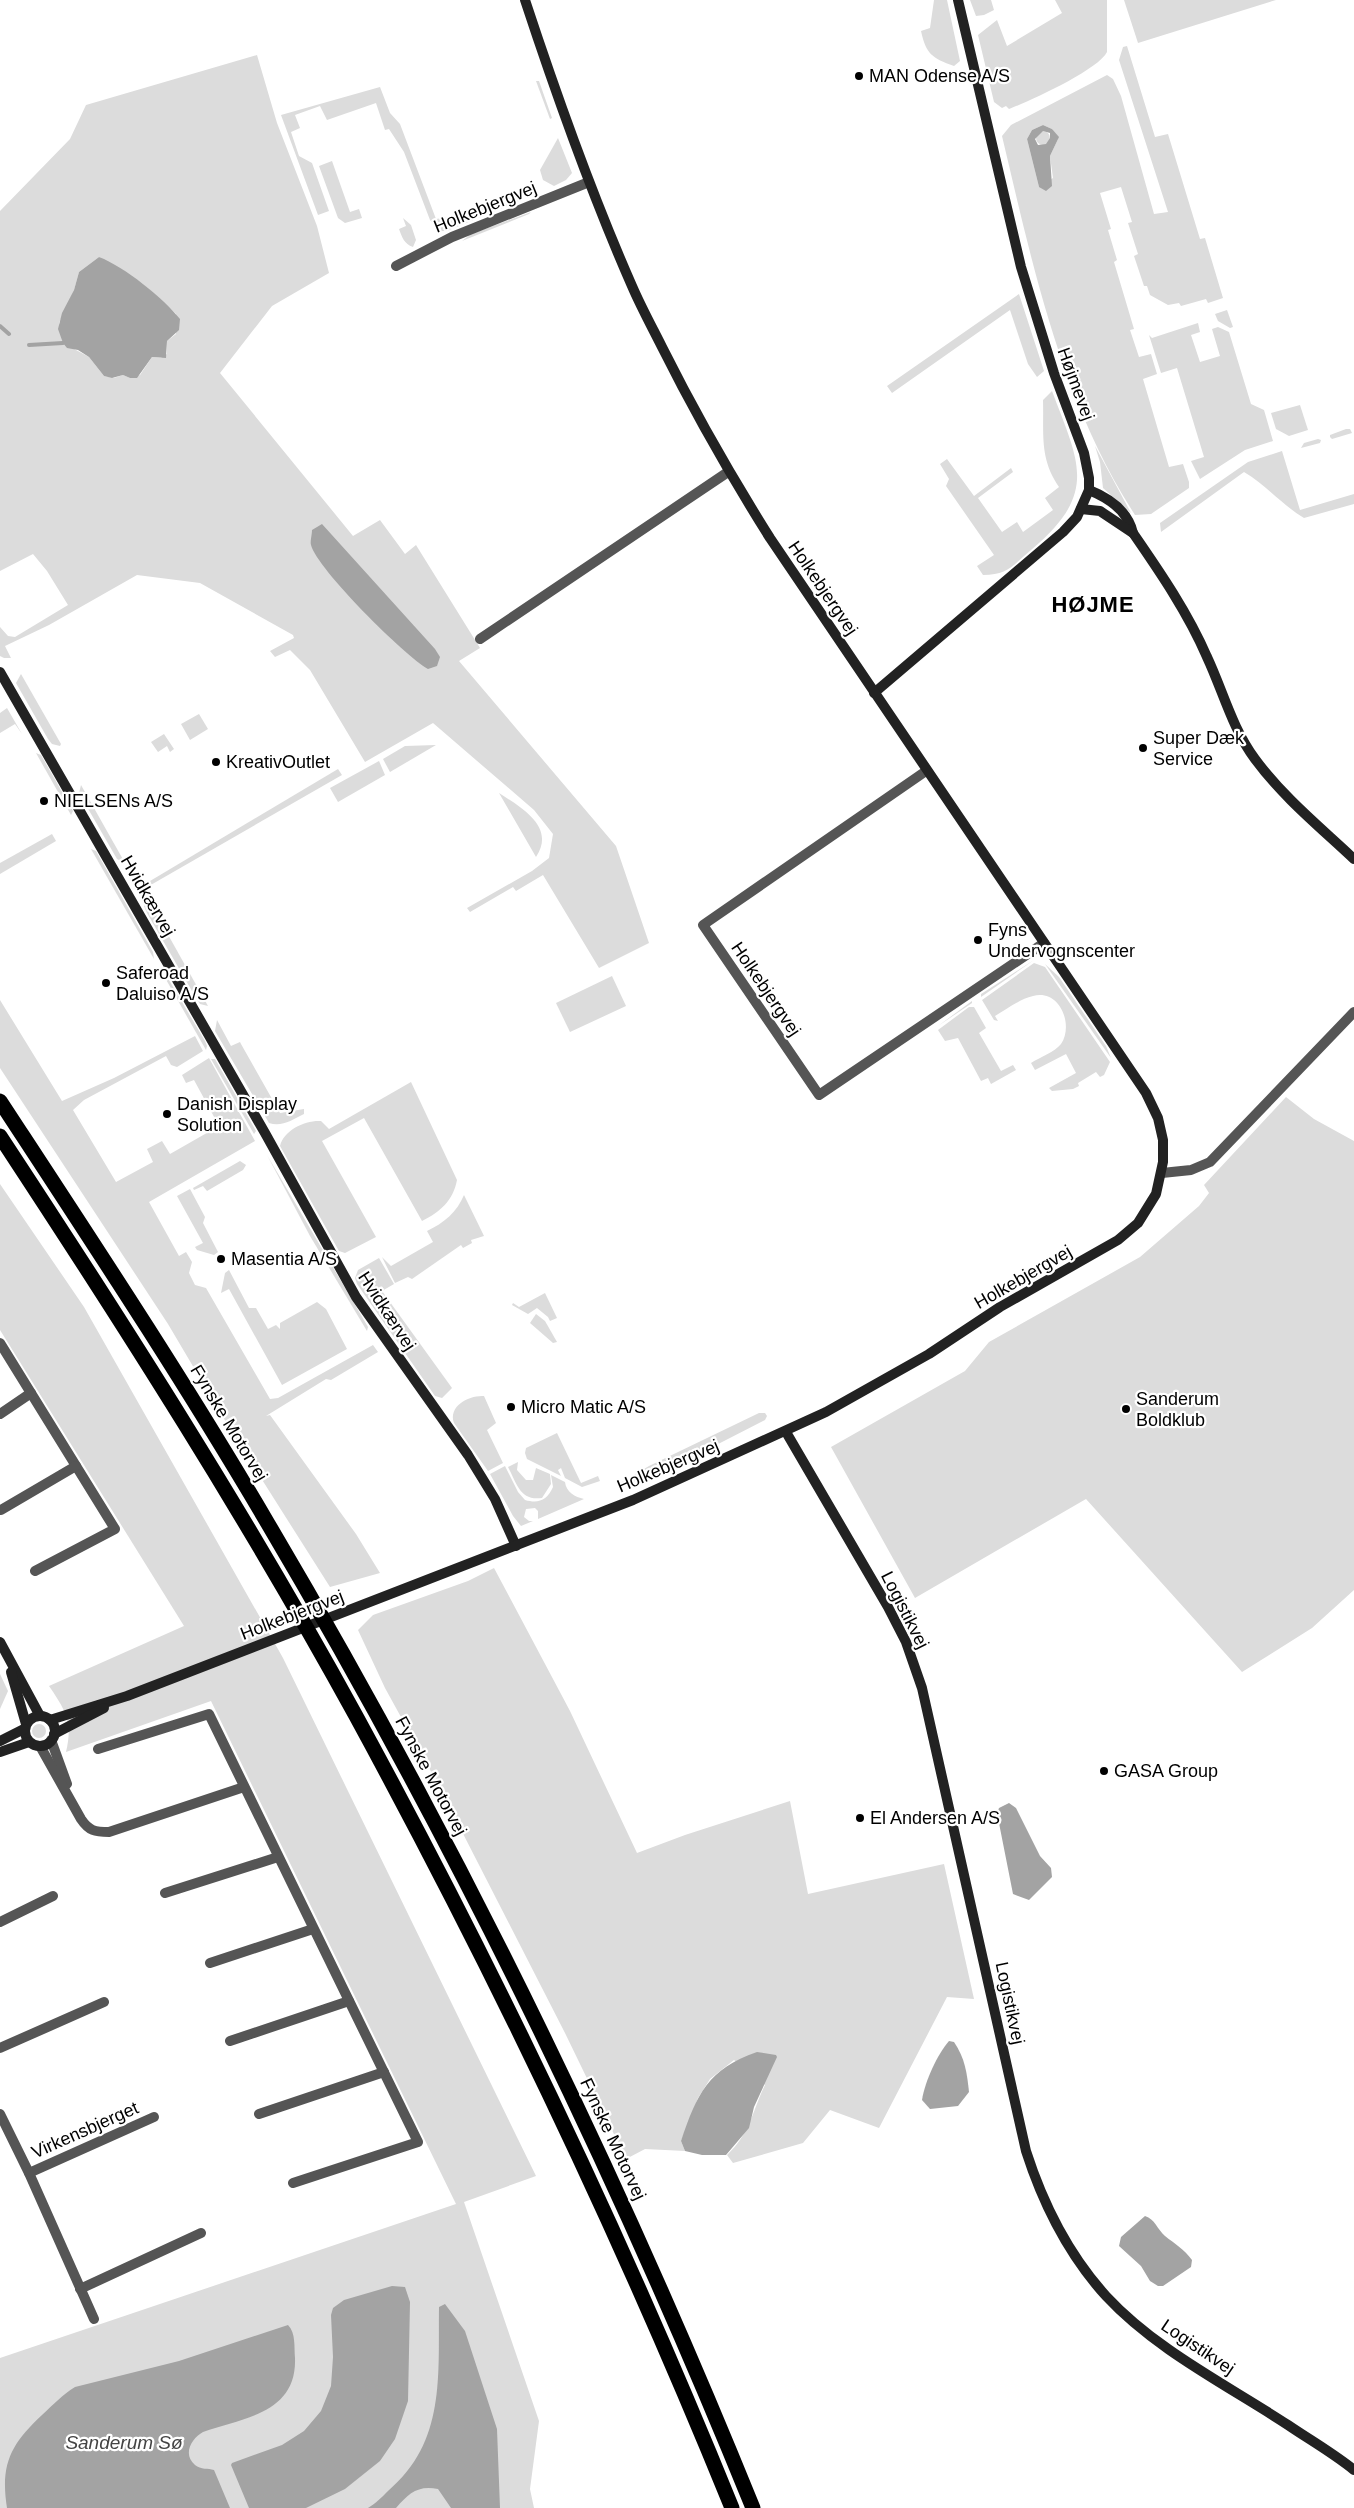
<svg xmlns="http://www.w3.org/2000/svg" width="1354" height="2508" viewBox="0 0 1354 2508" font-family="Arial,sans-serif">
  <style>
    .green { fill: #dcdcdc; fill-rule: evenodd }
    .water { fill: #a3a3a3; fill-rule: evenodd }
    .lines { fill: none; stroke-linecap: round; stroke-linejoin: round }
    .stream { stroke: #a3a3a3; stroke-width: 4 }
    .street { stroke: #555; stroke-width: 10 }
    .secondary { stroke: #222; stroke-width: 10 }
    .highway { stroke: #000; stroke-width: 15 }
    .poi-dot { fill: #000; stroke: #fff; stroke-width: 2 }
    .labels { text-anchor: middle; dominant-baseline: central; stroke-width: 4.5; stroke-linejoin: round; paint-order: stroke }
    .poi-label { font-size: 18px; fill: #000; stroke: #fff; text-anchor: start }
    .street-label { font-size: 18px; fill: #000; stroke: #fff }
    .water-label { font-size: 19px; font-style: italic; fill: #444; stroke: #fff }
    .district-label { font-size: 22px; font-weight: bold; letter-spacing: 1px; fill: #000; stroke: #fff }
  </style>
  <rect width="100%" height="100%" fill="#fff"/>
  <g class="green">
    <path d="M 934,0 L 947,0 L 960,61 L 954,66 C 932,58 926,54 921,31 L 930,28 Z"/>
    <path d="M 970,0 L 991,0 L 994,10 L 984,15 L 976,16 Z"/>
    <path d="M 1055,0 L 1107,0 L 1107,52 C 1098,70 1030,101 1009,109 L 1006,106 L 1002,108 L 994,102 L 978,35 L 997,20 L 1007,46 L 1062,13 Z"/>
    <path d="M 1124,0 L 1276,0 L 1138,43 Z"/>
    <path d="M 1127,46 L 1155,137 L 1168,134 L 1200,239 L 1205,238 L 1223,298 L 1208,303 L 1206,299 L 1181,306 L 1179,303 L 1168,305 L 1150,295 L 1147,286 L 1144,286 L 1134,256 L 1138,254 L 1128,223 L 1132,222 L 1121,187 L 1100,193 L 1111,229 L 1108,230 L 1117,260 L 1114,262 L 1134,329 L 1130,330 L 1139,357 L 1151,354 L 1157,374 L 1143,379 L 1169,467 L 1183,464 L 1189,482 L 1189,488 L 1151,514 L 1135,515 C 1061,400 1033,267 1002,136 L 1011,125 L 1107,75 L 1113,79 L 1121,96 L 1154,214 L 1168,212 L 1119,60 L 1123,47 ZM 1043,125 L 1052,129 L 1058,139 L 1050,156 L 1053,178 L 1039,187 L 1027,139 L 1032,130 Z"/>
    <path d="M 257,55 L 277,123 L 317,226 L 329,273 L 272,306 L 220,373 L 353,536 L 380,520 L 405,554 L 416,545 L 480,648 L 459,661 L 616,846 L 649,943 L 599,968 L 543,875 L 516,891 L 513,887 L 470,912 L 467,908 L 532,871 L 549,858 L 553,834 L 534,810 L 433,723 L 365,762 L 310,670 L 290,650 L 275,657 L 270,651 L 294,638 L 293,635 L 200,583 L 137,575 L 49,625 L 5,646 L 11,658 L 4,658 L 0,656 L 0,627 L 8,636 L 15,637 L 68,605 L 47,571 L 33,554 L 0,571 L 0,211 L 70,139 L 86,105 ZM 99,257 L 148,288 L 176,314 L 176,334 L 167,341 L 167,354 L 161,358 L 152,357 L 140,375 L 130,378 L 123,375 L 114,378 L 104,376 L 89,357 L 63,343 L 59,323 L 74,290 L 79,272 Z"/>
    <path d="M 536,81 L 539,81 L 552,118 L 550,119 Z"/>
    <path d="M 380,87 L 390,113 L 400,124 L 436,219 L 456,216 L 520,194 L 519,201 L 447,231 L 439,231 L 430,220 L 404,152 L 389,129 L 385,130 L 376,103 L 327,120 L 320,106 L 295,115 L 300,128 L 291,132 L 299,156 L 312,163 L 329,211 L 318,215 L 281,115 Z"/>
    <circle cx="1043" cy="138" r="7"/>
    <path d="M 558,138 L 572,173 L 566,180 L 554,186 L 543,180 L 540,170 Z"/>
    <path d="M 332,161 L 350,212 L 359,209 L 362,218 L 345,223 L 338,218 L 319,166 Z"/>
    <path d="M 531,212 L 529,214 L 462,241 L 471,234 Z"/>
    <path d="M 403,218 L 411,225 L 416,240 L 413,247 C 404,244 402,237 399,229 L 406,226 Z"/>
    <path d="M 1019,294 L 1044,371 L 1037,377 L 1028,364 L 1010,310 L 892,393 L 887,386 Z"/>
    <path d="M 1227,310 L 1233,327 L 1230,328 L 1218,321 L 1215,314 Z"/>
    <path d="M 1198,323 L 1200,332 L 1191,335 L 1200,362 L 1220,356 L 1212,329 L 1218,327 L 1229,332 L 1251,404 L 1264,410 L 1273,441 L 1245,450 L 1200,479 L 1191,461 L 1204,457 L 1177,368 L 1161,373 L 1149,335 L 1152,338 Z"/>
    <path d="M 1052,391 C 1079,463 1099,493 1031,550 C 1013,565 1008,575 983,575 L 977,566 L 994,555 L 946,486 L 949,479 L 940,464 L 947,459 L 974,496 L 1011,468 L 1013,472 L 978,498 L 1002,532 L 1017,522 L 1023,532 L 1053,510 L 1045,498 L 1059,487 C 1039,458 1044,434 1043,400 Z"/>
    <path d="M 1300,405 L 1308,430 L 1289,436 L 1276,429 L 1271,413 Z"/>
    <path d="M 1346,429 L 1350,429 L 1352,433 L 1332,439 L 1330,437 L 1330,435 Z"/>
    <path d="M 1318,439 L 1321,440 L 1320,443 L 1301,448 L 1304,443 Z"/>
    <path d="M 1095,446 L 1131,513 L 1103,488 L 1100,462 Z"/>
    <path d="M 1282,451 L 1300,510 L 1354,494 L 1354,504 L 1304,518 C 1281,504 1266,485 1244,472 L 1161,532 L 1160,523 L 1248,462 Z"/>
    <path d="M 21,674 L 61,744 L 60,746 L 52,744 L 48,739 L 16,683 Z"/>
    <path d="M 7,708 L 22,734 L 15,724 L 0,733 L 0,713 Z"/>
    <path d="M 199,714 L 208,729 L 190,740 L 181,724 Z"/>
    <path d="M 164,734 L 174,749 L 170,752 L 167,746 L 158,752 L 151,742 Z"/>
    <path d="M 436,745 L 390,772 L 383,759 L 405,746 Z"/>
    <path d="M 36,753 L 41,755 L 73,811 L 71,815 Z"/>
    <path d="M 379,761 L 385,775 L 338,802 L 330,788 Z"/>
    <path d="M 338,769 L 342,775 L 142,890 L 140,887 Z"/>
    <path d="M 81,785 L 125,863 L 117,859 L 79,793 Z"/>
    <path d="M 499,793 C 522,808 556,827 536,857 Z"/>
    <path d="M 52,834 L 56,841 L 0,874 L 0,863 Z"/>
    <path d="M 91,849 L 96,851 L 153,952 L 154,959 Z"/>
    <path d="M 148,899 L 208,1006 L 200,1004 L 196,998 L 147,913 L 144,906 Z"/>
    <path d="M 1034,960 L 981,997 L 981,994 Z"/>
    <path d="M 1034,963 L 1045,967 L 1110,1062 L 1104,1075 L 1100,1077 L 1096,1072 L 1078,1083 L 1079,1086 L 1073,1089 L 1052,1091 L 1049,1088 L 1076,1073 L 1066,1054 L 1035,1070 L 1031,1063 C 1040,1057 1055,1052 1061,1044 C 1074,1025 1060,989 1033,996 C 1020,999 1007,1009 995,1016 L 998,1021 L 994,1020 L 982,1000 Z"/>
    <path d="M 1045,964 L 1059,977 L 1106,1046 L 1111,1058 Z"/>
    <path d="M 164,976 L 169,980 L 205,1041 L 207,1046 L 206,1050 Z"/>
    <path d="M 612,976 L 626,1006 L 570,1032 L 556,1003 Z"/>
    <path d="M 0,1000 L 62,1101 L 114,1078 L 195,1036 L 203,1051 L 177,1067 L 171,1065 L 166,1056 L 84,1100 L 73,1110 L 116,1182 L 153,1162 L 147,1149 L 162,1141 L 170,1154 L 219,1126 L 194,1080 L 186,1083 L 182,1075 L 209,1058 L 255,1141 L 149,1202 L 179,1256 L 186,1252 L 192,1262 L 189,1273 L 195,1285 L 206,1288 L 270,1399 L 278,1398 L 373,1345 L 378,1352 L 331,1380 L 326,1379 L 266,1416 L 270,1415 L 356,1534 L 380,1573 L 330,1587 L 233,1434 L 168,1324 L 0,1068 Z"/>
    <path d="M 972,1001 L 972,1003 L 938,1026 Z"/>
    <path d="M 969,1007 L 974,1007 L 986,1028 L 979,1033 L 1001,1071 L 1013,1065 L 1016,1070 L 991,1084 L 988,1078 L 981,1081 L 958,1038 L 945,1041 L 938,1030 Z"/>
    <path d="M 217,1020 L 231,1046 L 240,1042 L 241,1044 L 280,1113 L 304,1109 L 304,1114 C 292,1120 282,1127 269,1123 L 215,1031 Z"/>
    <path d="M 211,1059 L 215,1059 L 219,1066 L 256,1131 L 254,1134 Z"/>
    <path d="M 411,1082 L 457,1180 C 453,1201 440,1212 422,1221 L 364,1118 L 322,1141 L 376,1237 L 345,1253 L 339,1251 L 280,1146 C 284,1130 305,1120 321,1121 L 329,1129 Z"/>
    <path d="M 1286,1097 L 1314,1119 L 1354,1141 L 1354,1590 L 1312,1628 L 1242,1672 L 1086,1499 L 915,1598 L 831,1447 L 965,1371 L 989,1342 L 1140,1257 L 1199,1206 L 1209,1193 L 1204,1185 Z"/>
    <path d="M 267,1155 L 368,1327 L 367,1331 L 310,1236 Z"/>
    <path d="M 240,1161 L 246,1165 L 243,1170 L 207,1191 L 203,1186 L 194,1190 L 193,1188 Z"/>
    <path d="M 0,1184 L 84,1307 L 283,1658 L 536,2176 L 464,2202 L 539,2421 L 530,2489 L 534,2508 L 0,2508 L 0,2358 L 456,2204 L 211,1701 L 66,1752 C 73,1722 66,1711 49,1686 L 184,1626 L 0,1330 Z"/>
    <path d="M 190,1189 L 205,1217 L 203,1223 L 218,1252 L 214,1255 L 197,1250 L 195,1247 L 203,1243 L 177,1196 Z"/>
    <path d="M 464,1195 L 484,1236 L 471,1240 L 472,1243 L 463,1248 L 461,1245 L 412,1279 L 408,1277 L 395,1283 L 382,1257 L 391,1266 L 433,1242 L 427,1231 C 444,1223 457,1212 464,1195 Z"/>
    <path d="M 379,1258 L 394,1284 L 382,1291 L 452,1388 L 442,1398 L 435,1396 L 357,1284 L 355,1278 L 358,1270 Z"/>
    <path d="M 229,1270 L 249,1308 L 256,1308 L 268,1329 L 276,1325 L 280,1329 L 280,1323 L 317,1302 L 326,1309 L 347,1349 L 282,1385 L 229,1289 L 221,1293 L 225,1273 Z"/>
    <path d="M 545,1293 L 557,1318 L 550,1321 L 548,1317 L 537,1308 L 528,1314 L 512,1305 L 513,1303 L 519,1307 Z"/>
    <path d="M 536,1314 L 545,1321 L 557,1342 L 553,1343 L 530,1323 Z"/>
    <path d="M 484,1396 L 496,1423 L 487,1430 L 503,1463 L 488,1471 L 454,1423 C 448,1406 469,1395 484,1396 Z"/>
    <path d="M 759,1413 L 765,1413 L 767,1416 L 765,1420 L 687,1460 L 654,1471 L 619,1490 L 620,1483 L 649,1466 Z"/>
    <path d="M 557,1433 L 581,1483 L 598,1476 L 600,1481 L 582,1487 L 565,1478 L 561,1468 L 558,1470 L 561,1476 L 527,1459 L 525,1453 L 526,1448 Z"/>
    <path d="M 518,1462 L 517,1470 L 526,1480 L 533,1480 L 536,1468 L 550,1474 L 551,1484 L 542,1498 C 520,1501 517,1484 508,1467 Z"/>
    <path d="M 505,1466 L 518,1492 L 525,1500 C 539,1504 547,1500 553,1487 L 551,1475 L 565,1482 C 566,1492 575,1497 584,1499 L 538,1519 L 538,1511 L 535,1508 L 526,1509 L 524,1517 L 529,1521 L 533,1521 L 521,1526 L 513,1516 L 490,1474 Z"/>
    <path d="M 494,1568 L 570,1711 L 637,1853 L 685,1835 L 790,1801 L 808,1894 L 944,1864 L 974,1999 L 947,1997 L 879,2128 L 830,2110 L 803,2143 L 733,2163 L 727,2155 C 750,2134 752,2112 765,2085 L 734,2060 L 710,2079 L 698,2098 L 681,2141 L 685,2151 L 645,2149 L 626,2159 L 565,2033 L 434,1777 L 385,1688 L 358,1630 L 373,1615 L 468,1581 Z"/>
    <path d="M 0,1674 L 8,1691 L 0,1709 Z"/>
    <circle cx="39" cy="1731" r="7"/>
  </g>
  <g class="water">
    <path d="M 1043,125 L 1052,129 L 1059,137 L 1050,156 L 1052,186 L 1046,191 L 1039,187 L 1027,139 L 1032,130 ZM 1043,131 L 1050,133 L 1050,138 L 1046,144 L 1038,145 L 1035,139 Z"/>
    <path d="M 99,257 C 125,267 163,298 180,319 L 179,330 L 167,341 L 166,358 L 152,357 L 137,378 L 130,378 L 123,375 L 112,378 L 104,376 L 89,357 L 78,350 L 67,348 L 63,343 L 58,329 L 62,313 L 74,290 L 79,272 Z"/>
    <path d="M 322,524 L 435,649 L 440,657 L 437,666 L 428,669 C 405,656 317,569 311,545 C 310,541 312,535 312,530 Z"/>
    <path d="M 1009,1803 L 1016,1808 L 1040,1856 L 1051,1868 L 1052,1877 L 1029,1900 L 1013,1894 L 997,1813 L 999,1808 Z"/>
    <path d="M 949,2041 L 954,2042 C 965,2058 967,2073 969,2092 L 958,2106 L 930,2109 L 922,2100 C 925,2081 937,2055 949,2041 Z"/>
    <path d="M 757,2052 L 776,2055 L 777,2057 L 754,2107 L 749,2128 L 726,2155 L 702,2155 L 685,2151 L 681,2141 C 697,2094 708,2069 757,2052 Z"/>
    <path d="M 1145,2216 C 1155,2219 1157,2229 1165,2236 C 1175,2244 1184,2249 1192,2260 L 1191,2267 L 1163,2286 L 1158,2286 L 1150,2281 L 1141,2266 L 1119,2246 L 1121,2237 Z"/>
    <path d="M 392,2286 L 405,2287 L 410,2302 L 408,2401 L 395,2439 L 380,2461 L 345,2489 L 306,2508 L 249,2508 L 231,2465 L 232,2463 L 282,2445 L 304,2431 L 321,2411 L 331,2386 L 333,2357 L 331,2315 L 333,2308 L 344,2300 Z"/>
    <path d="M 445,2304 L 465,2331 L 497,2429 L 500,2508 L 451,2508 L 438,2489 C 418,2485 409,2493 396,2508 L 368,2508 C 375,2504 382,2497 388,2491 C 446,2442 438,2376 439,2307 Z"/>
    <path d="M 288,2325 C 296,2333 294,2347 295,2358 C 297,2413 244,2418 203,2432 C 192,2438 182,2454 195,2465 C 201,2470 208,2468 214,2470 L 230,2508 L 7,2508 C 0,2464 11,2444 42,2415 C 54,2404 62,2395 75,2387 L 179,2361 Z"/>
  </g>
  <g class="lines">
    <g class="stream">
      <path d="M 0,326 L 9,334"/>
      <path d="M 29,345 L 63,343"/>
    </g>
    <g class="street">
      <path d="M 396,266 L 452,237 L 589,182"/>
      <path d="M 480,639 L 728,472"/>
      <path d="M 926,771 L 703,925 L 819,1095 L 1044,943"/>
      <path d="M 1162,1173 L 1191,1170 L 1210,1162 L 1354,1012"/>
      <path d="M 0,1343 L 115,1529 L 35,1571"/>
      <path d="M 0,1414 L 31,1393"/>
      <path d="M 1,1510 L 76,1466"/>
      <path d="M 51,1740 L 67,1784"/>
      <path d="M 40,1746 L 81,1819 C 89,1831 95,1832 109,1832 L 244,1787"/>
      <path d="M 98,1749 L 209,1714 L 418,2142 L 293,2183"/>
      <path d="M 165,1893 L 278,1857"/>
      <path d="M 0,1922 L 53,1896"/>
      <path d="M 210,1963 L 313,1929"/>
      <path d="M 230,2041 L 349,2001"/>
      <path d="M 0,2048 L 104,2002"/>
      <path d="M 0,2114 L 29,2173 L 94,2319"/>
      <path d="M 259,2114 L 384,2072"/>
      <path d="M 29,2173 L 154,2117"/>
      <path d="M 80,2289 L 201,2233"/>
    </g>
    <g class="secondary">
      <path d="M 1089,490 C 1109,498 1128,511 1133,533 C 1160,572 1188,613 1207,657 C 1223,691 1232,728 1255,759 C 1283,797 1320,827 1354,859"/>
      <path d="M 1081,509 L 1100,511 L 1133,533"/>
      <path d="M 0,672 L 265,1133 L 356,1297 L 468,1455 L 495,1499 L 516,1546"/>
      <path d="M 874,693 L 1063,532 L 1077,517 L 1089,490 L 1089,478 L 1084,453 L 1054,373 L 1021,267 L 958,0"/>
      <path d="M 786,1432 L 888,1607 L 906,1642 L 922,1688 L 1026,2151 C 1043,2204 1068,2254 1106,2296 C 1156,2350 1227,2385 1288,2425 C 1310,2440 1333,2453 1354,2470"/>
      <path d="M 0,1642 L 40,1716"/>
      <path d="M 11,1672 L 26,1724"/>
      <circle cx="40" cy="1731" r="15"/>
      <path d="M 50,1720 L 127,1696 L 633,1500 L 826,1412 L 929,1354 L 1000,1307 L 1118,1240 L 1138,1223 L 1156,1194 L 1163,1162 L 1163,1140 L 1158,1118 L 1146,1093 L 770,538 C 731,476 695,413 662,347 C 652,327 641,307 632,286 C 591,193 557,97 525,0"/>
      <path d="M 54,1734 L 104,1708"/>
      <path d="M 0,1741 L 24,1729"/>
      <path d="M 0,1752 L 29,1742"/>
    </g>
    <g class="highway">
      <path d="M 0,1101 C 91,1240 183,1379 267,1522 C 454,1838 615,2168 753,2508"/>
      <path d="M 0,1136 C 125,1326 247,1517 356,1716 C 496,1973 622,2237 732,2508"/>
    </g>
  </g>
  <g class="poi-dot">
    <circle cx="859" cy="76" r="5"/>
    <circle cx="1143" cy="748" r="5"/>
    <circle cx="216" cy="762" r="5"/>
    <circle cx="44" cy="801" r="5"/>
    <circle cx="978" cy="940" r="5"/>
    <circle cx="106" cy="983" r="5"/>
    <circle cx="167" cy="1114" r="5"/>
    <circle cx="221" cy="1259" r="5"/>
    <circle cx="511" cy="1407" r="5"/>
    <circle cx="1126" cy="1409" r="5"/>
    <circle cx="1104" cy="1771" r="5"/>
    <circle cx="860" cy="1818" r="5"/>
  </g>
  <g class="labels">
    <g class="poi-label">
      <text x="869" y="76">MAN Odense A/S</text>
      <text x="1153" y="738">Super Dæk<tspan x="1153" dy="21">Service</tspan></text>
      <text x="226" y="762">KreativOutlet</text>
      <text x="54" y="801">NIELSENs A/S</text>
      <text x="988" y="930">Fyns<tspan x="988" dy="21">Undervognscenter</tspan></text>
      <text x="116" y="973">Saferoad<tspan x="116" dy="21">Daluiso A/S</tspan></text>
      <text x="177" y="1104">Danish Display<tspan x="177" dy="21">Solution</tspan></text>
      <text x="231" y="1259">Masentia A/S</text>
      <text x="1136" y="1399">Sanderum<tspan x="1136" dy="21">Boldklub</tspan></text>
      <text x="521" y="1407">Micro Matic A/S</text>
      <text x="1114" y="1771">GASA Group</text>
      <text x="870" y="1818">El Andersen A/S</text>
    </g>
    <g class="street-label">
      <text transform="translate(485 207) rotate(-22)">Holkebjergvej</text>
      <text transform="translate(1076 384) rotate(70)">Højmevej</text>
      <text transform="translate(823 588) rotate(56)">Holkebjergvej</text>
      <text transform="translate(148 896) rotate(60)">Hvidkærvej</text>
      <text transform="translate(766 989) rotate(56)">Holkebjergvej</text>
      <text transform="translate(1023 1277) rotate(-30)">Holkebjergvej</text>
      <text transform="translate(387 1311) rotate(57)">Hvidkærvej</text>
      <text transform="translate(229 1423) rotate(59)">Fynske Motorvej</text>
      <text transform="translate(668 1466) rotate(-23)">Holkebjergvej</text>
      <text transform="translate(905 1610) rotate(63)">Logistikvej</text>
      <text transform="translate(292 1615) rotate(-21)">Holkebjergvej</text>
      <text transform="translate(431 1776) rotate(62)">Fynske Motorvej</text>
      <text transform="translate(1010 2003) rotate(78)">Logistikvej</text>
      <text transform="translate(85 2130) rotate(-24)">Virkensbjerget</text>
      <text transform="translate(613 2139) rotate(65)">Fynske Motorvej</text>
      <text transform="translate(1198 2347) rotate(34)">Logistikvej</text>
    </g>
    <g class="water-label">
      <text x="124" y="2442">Sanderum Sø</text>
    </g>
    <g class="district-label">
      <text x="1093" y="604">HØJME</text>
    </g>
  </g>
</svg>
